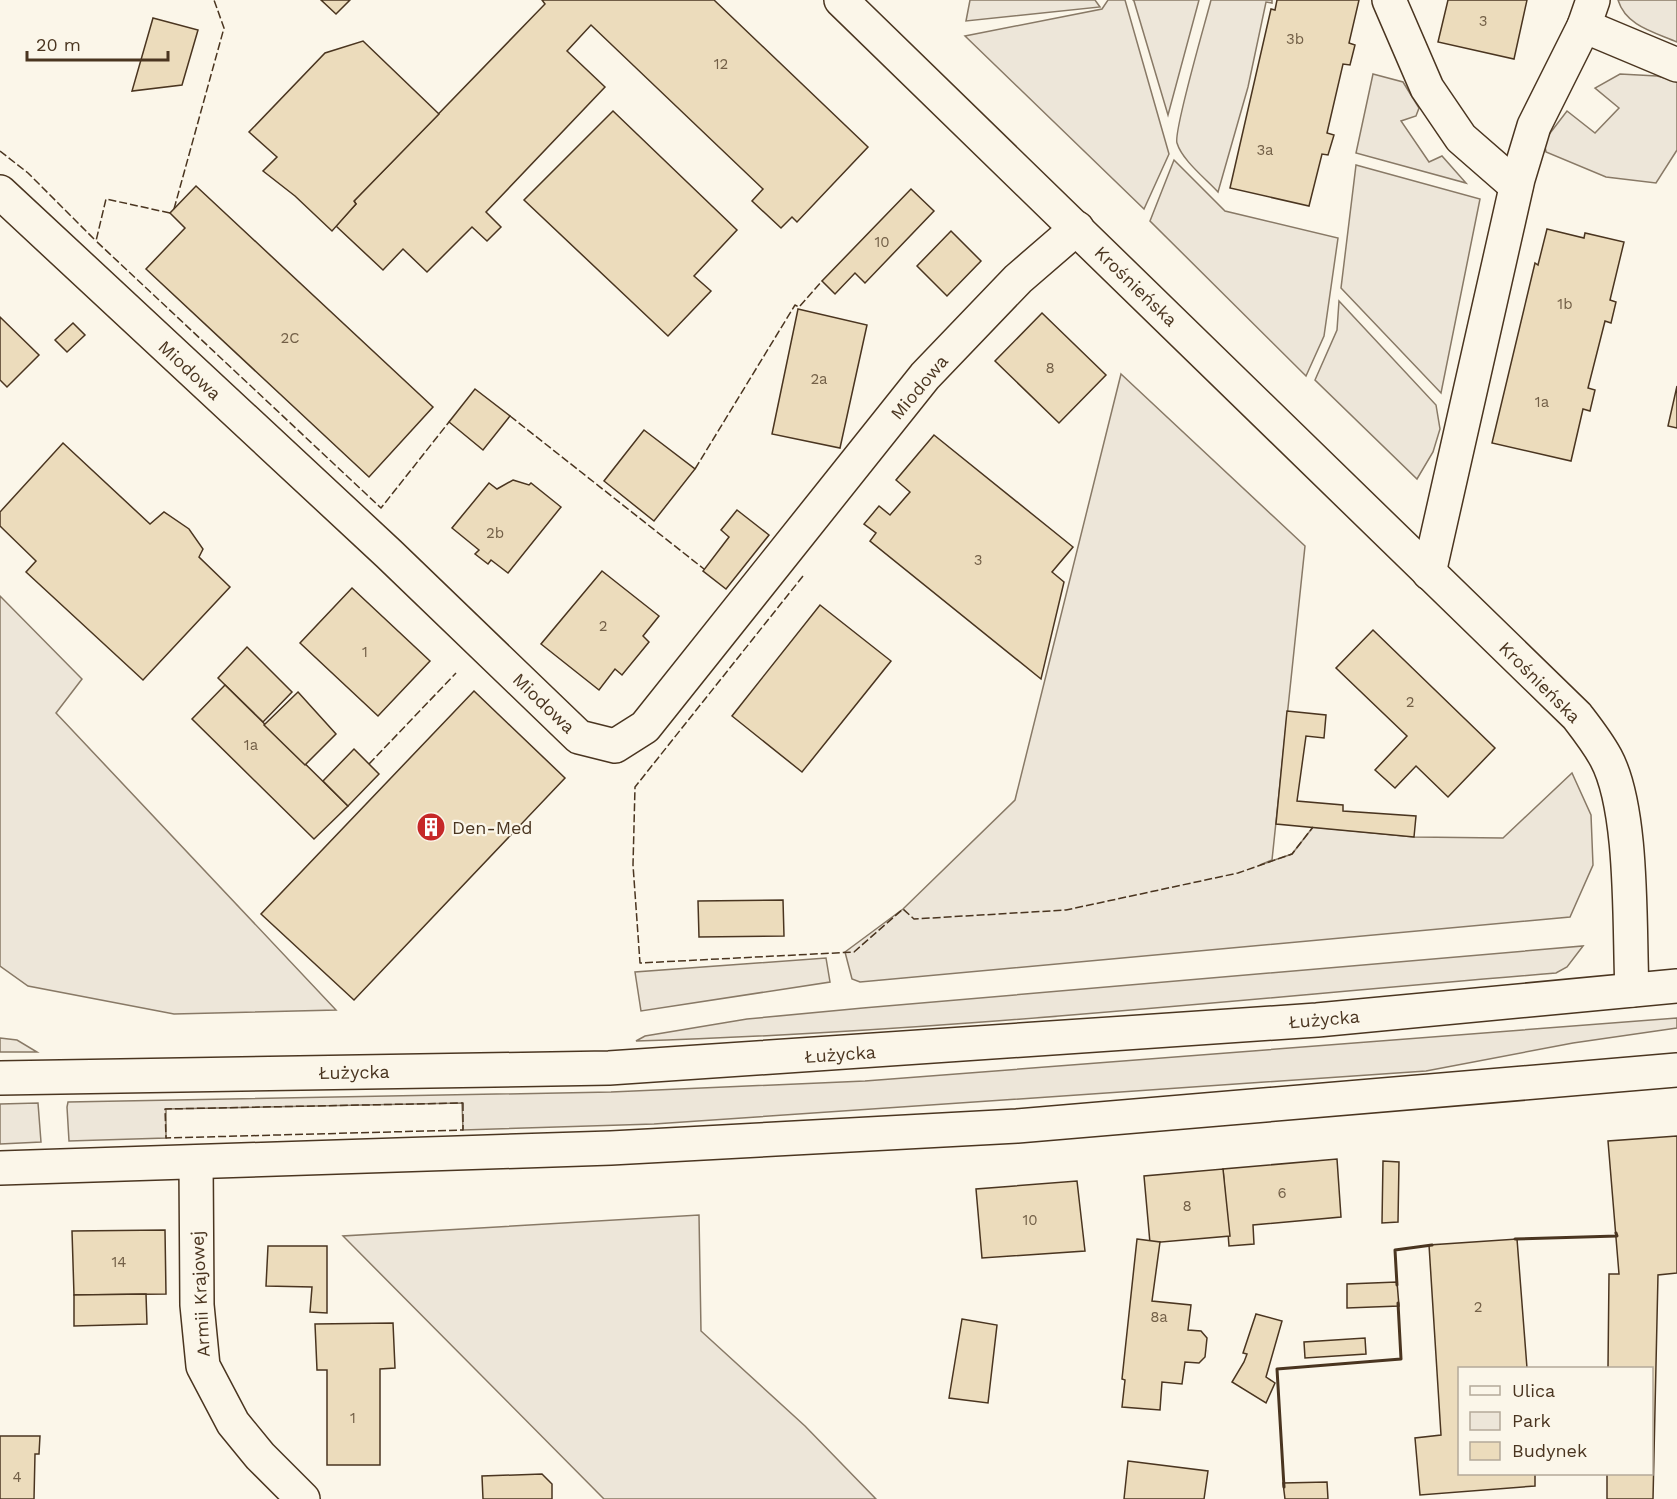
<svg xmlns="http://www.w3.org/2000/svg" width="1677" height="1499" viewBox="0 0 1677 1499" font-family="'Work Sans',sans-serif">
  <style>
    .green { fill: #ede6d9; stroke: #887966; stroke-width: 1.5 }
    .building { fill: #ecdcbc; stroke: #4a3520; stroke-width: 1.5 }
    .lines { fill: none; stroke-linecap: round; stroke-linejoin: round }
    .minor-casing { stroke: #4a3520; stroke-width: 36 }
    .major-casing { stroke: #4a3520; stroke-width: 36 }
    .minor { stroke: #fbf6e9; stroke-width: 33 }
    .major { stroke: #fbf6e9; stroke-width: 33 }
    .fence { stroke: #4a3520; stroke-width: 1.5; stroke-dasharray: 8 3; stroke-linecap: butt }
    .wall { stroke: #4a3520; stroke-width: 3 }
    .labels { text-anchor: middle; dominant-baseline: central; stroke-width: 4.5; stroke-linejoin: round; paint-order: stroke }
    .number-label { font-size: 15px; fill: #725f47 }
    .street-label { font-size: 18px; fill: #4a3520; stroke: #fbf6e9 }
    .poi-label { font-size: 18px; fill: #4a3520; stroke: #fbf6e9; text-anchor: start }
  </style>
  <rect width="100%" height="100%" fill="#fbf6e9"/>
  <g class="green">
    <path d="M 970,0 L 1095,0 L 1100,7 L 966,21 Z"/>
    <path d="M 1108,0 L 1125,0 L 1169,154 L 1144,209 L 965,36 L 1102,9 Z"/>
    <path d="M 1133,0 L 1199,0 L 1168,115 L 1134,1 Z"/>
    <path d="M 1211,0 L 1272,0 L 1272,3 L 1266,2 L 1248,87 L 1218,192 C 1205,178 1182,160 1177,143 C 1173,132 1206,20 1211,0 Z"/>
    <path d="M 1618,0 L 1677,0 L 1677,42 C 1654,32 1626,26 1618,0 Z"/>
    <path d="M 1373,74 L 1403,82 L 1419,108 L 1416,116 L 1401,121 L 1429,162 L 1442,156 L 1466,183 L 1356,153 Z"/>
    <path d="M 1620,74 L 1657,76 L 1677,81 L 1677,150 L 1656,183 L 1606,177 L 1546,152 L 1544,141 L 1567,111 L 1595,133 L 1619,108 L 1595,88 Z"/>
    <path d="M 1174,160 L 1225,211 L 1338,238 L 1324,336 L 1306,376 L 1150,221 Z"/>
    <path d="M 1356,165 L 1480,199 L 1441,393 L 1341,288 Z"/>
    <path d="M 1339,301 L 1436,405 L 1440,429 L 1433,452 L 1417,479 L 1315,380 L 1337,330 Z"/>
    <path d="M 1121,374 L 1305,546 L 1272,860 L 1260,865 L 1292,854 L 1313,827 L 1414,837 L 1503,838 L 1572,773 L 1591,815 L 1593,865 L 1570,917 L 860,982 L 852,979 L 845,952 L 903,909 L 1015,800 Z"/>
    <path d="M 0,596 L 82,679 L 56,713 L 336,1010 L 174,1014 L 28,986 L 0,966 Z"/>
    <path d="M 1583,946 L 1567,967 L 1556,973 C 1250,998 943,1032 636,1041 L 645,1036 L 747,1019 L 863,1008 Z"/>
    <path d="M 826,958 L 830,982 L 641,1011 L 635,972 Z"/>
    <path d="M 1677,1018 L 1677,1028 L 1573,1043 L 1426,1071 L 654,1124 L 463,1130 L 462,1103 L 166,1109 L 166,1138 L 69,1141 L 67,1107 L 68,1102 L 611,1092 L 865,1081 Z"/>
    <path d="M 0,1038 L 17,1040 L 37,1052 L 0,1052 Z"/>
    <path d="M 38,1103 L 41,1142 L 0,1144 L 0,1104 Z"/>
    <path d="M 699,1215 L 701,1331 L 805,1426 L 876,1499 L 604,1499 L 343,1236 Z"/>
  </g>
  <g class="building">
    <path d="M 321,0 L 350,0 L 336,14 Z"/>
    <path d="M 542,0 L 714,0 L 868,147 L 797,222 L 792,217 L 781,228 L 752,201 L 763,189 L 591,25 L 567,51 L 605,87 L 486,212 L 501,227 L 487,241 L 472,227 L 427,272 L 403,249 L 383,270 L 336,226 L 356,204 L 354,201 L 545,4 Z"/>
    <path d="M 1277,0 L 1359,0 L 1349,43 L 1355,45 L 1350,65 L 1343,64 L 1327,133 L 1334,135 L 1328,155 L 1322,154 L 1309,206 L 1230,188 L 1271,9 L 1275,10 Z"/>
    <path d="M 1448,0 L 1527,0 L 1514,59 L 1438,42 Z"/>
    <path d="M 153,18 L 198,30 L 182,85 L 132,91 Z"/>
    <path d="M 363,41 L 439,114 L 354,201 L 356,204 L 332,231 L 295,196 L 263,171 L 277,157 L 249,132 L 325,53 Z"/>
    <path d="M 613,111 L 737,230 L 694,276 L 711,291 L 668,336 L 524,200 Z"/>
    <path d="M 196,186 L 433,407 L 369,477 L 146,269 L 185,228 L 170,213 Z"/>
    <path d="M 911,189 L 934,211 L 865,283 L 855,273 L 835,294 L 822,281 Z"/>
    <path d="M 1547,229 L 1584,238 L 1585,233 L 1624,242 L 1610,300 L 1616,302 L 1611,323 L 1605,321 L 1588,388 L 1595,390 L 1590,411 L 1583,409 L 1571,461 L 1492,443 L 1535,263 L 1538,265 Z"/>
    <path d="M 951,231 L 981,261 L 947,296 L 917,266 Z"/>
    <path d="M 798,309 L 867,325 L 840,448 L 772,434 Z"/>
    <path d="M 1042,313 L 1106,375 L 1059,423 L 995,361 Z"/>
    <path d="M 0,317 L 39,355 L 7,387 L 0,380 Z"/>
    <path d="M 73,323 L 85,335 L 67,352 L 55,340 Z"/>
    <path d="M 1677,386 L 1677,428 L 1668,426 Z"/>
    <path d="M 475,389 L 510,416 L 483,450 L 449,422 Z"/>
    <path d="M 644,430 L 695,469 L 654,521 L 604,481 Z"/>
    <path d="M 934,435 L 1073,547 L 1052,572 L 1064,582 L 1041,679 L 870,541 L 876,533 L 864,524 L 879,506 L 890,515 L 910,492 L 896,480 Z"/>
    <path d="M 63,443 L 150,524 L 164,512 L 189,529 L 203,549 L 199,557 L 230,587 L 143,680 L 26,572 L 36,561 L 0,526 L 0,512 Z"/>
    <path d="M 513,480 L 529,485 L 531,483 L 561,507 L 508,573 L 491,560 L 488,564 L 475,554 L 479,550 L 452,528 L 489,483 L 497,489 Z"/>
    <path d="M 737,510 L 769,535 L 726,589 L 703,571 L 729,537 L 721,530 Z"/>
    <path d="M 602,571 L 659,616 L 643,636 L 649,642 L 622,675 L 615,669 L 599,690 L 541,644 Z"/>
    <path d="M 352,588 L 430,661 L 378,716 L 300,643 Z"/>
    <path d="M 820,605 L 891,661 L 802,772 L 732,716 Z"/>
    <path d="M 1373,630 L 1495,748 L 1448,797 L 1416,766 L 1395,788 L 1375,770 L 1407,736 L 1336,668 Z"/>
    <path d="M 247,647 L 292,692 L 263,722 L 218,678 Z"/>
    <path d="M 225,685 L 348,806 L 314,839 L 192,719 Z"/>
    <path d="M 474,691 L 565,778 L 354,1000 L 261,914 Z"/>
    <path d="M 298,692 L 336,734 L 305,765 L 264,725 Z"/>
    <path d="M 1287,711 L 1326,715 L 1324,738 L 1306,736 L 1297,801 L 1343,805 L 1343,811 L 1416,816 L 1414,837 L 1276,824 Z"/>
    <path d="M 354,749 L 379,774 L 348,806 L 323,781 Z"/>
    <path d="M 783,900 L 784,936 L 699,937 L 698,901 Z"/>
    <path d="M 1677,1136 L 1677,1273 L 1658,1275 L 1653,1499 L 1607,1499 L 1607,1474 L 1652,1474 L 1652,1368 L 1608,1368 L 1609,1274 L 1619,1274 L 1608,1141 Z"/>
    <path d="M 1337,1159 L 1341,1217 L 1253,1225 L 1254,1244 L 1229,1246 L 1223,1169 Z"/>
    <path d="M 1383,1161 L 1399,1162 L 1398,1222 L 1382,1223 Z"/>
    <path d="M 1223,1169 L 1230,1236 L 1150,1243 L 1144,1176 Z"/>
    <path d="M 1077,1181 L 1085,1251 L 982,1258 L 976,1189 Z"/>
    <path d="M 165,1230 L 166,1294 L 74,1295 L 72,1231 Z"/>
    <path d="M 1137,1239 L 1160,1242 L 1152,1301 L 1191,1305 L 1188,1330 L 1201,1331 L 1207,1338 L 1205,1357 L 1199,1363 L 1185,1362 L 1182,1384 L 1162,1382 L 1160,1410 L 1122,1407 L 1125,1380 L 1122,1379 Z"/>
    <path d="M 1517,1239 L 1527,1368 L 1460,1368 L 1460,1474 L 1535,1474 L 1535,1486 L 1420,1495 L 1415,1438 L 1441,1435 L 1429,1245 Z"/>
    <path d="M 268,1246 L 327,1246 L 327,1313 L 310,1312 L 312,1287 L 266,1286 Z"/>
    <path d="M 1397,1282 L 1399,1306 L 1347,1308 L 1347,1284 Z"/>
    <path d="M 146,1294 L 147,1324 L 74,1326 L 74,1295 Z"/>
    <path d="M 1256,1314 L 1282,1321 L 1266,1377 L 1275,1383 L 1266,1403 L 1232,1382 L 1244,1362 L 1247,1354 L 1243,1353 Z"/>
    <path d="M 962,1319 L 997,1325 L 988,1403 L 949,1398 Z"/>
    <path d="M 393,1323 L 395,1368 L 380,1369 L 380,1465 L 327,1465 L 327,1370 L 317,1370 L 315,1324 Z"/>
    <path d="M 1365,1338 L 1366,1354 L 1305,1358 L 1304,1342 Z"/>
    <path d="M 0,1436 L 40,1436 L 39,1454 L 35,1454 L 34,1499 L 0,1499 Z"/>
    <path d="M 1128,1461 L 1208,1471 L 1204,1499 L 1124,1499 Z"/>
    <path d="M 542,1474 L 552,1484 L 552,1499 L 483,1499 L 482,1476 Z"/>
    <path d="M 1327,1482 L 1328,1499 L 1285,1499 L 1283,1483 Z"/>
  </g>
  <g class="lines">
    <g class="minor-casing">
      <g id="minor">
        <path d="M 841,0 L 1577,716 C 1587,729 1598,743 1606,758 C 1634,810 1629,929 1632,990"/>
        <path d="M 1389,0 L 1427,88 L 1461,138 L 1516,186"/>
        <path d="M 1584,26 L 1677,65"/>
        <path d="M 0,192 L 389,554 L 579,737 L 615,746 L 645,727 L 925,376 L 1018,279 L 1077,228"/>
        <path d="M 1429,573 L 1518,179 L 1534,126 L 1584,26 L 1593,0"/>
        <path d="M 196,1162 L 197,1305 L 203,1366 L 233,1423 L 260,1456 L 303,1499"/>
      </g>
    </g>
    <g class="major-casing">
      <g id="major">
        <path d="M 0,1078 L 609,1068 L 1317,1020 L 1677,986"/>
        <path d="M 0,1168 L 611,1148 L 1017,1126 L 1677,1070"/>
      </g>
    </g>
    <use href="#minor" class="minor"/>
    <use href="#major" class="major"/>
    <g class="fence">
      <path d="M 0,151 L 28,173 L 96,241"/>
      <path d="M 174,209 L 224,28 L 214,0"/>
      <path d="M 170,213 L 106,199 L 96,241 L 381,508 L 449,422"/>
      <path d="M 510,416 L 704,569"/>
      <path d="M 695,469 L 795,305 L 799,307 L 822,281"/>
      <path d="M 803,576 L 635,787 L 633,865 L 640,963 L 854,952 L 903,909 L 914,919 L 1066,910 L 1238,873 L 1292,854 L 1313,827"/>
      <path d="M 369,764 L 456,673"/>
      <path d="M 463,1103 L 463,1130 L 166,1138 L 165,1109 Z"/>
    </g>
    <g class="wall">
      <path d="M 1515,1239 L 1617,1236 L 1616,1233"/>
      <path d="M 1397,1285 L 1395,1250 L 1432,1245"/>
      <path d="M 1284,1487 L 1277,1369 L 1401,1359 L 1398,1303"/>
    </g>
  </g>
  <defs>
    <g id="building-disc" transform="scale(1.5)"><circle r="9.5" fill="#c62828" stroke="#fbf6e9"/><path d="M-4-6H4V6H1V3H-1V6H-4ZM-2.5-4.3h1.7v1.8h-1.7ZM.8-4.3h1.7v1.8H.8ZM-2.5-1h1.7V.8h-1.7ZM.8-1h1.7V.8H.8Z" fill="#fff"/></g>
  </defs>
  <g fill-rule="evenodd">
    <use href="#building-disc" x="431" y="827"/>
  </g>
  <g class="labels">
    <g class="number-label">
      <text x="1483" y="21">3</text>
      <text x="1295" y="39">3b</text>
      <text x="721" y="64">12</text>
      <text x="1265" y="150">3a</text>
      <text x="882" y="242">10</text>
      <text x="1565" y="304">1b</text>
      <text x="290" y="338">2C</text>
      <text x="1050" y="368">8</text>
      <text x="819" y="379">2a</text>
      <text x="1542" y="402">1a</text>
      <text x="495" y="533">2b</text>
      <text x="978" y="560">3</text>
      <text x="603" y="626">2</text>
      <text x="365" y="652">1</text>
      <text x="1410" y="702">2</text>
      <text x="251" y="745">1a</text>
      <text x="1282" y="1193">6</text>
      <text x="1187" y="1206">8</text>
      <text x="1030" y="1220">10</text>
      <text x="119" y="1262">14</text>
      <text x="1478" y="1307">2</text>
      <text x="1159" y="1317">8a</text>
      <text x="353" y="1418">1</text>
      <text x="17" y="1477">4</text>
    </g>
    <g class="street-label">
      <text transform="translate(1136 286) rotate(44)">Krośnieńska</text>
      <text transform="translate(190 370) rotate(43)">Miodowa</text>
      <text transform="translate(919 387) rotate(-50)">Miodowa</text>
      <text transform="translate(1540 682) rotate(45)">Krośnieńska</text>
      <text transform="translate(544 703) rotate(44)">Miodowa</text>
      <text transform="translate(1324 1019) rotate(-5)">Łużycka</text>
      <text transform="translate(840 1054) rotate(-4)">Łużycka</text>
      <text transform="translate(354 1072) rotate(-1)">Łużycka</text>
      <text transform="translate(200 1294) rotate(-93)">Armii Krajowej</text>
    </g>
    <g class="poi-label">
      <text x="452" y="827">Den-Med</text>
    </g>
  </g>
  <rect x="1458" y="1367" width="195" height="108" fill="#fbf6e9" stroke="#b4a999" stroke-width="1.5"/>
  <rect x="1470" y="1386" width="30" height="9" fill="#fbf6e9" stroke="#b4a999" stroke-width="1.5"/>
  <text x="1512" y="1397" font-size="18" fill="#4a3520">Ulica</text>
  <rect x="1470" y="1412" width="30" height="18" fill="#ede6d9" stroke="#b4a999" stroke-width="1.5"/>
  <text x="1512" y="1427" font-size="18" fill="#4a3520">Park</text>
  <rect x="1470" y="1442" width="30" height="18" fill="#ecdcbc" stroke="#b4a999" stroke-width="1.5"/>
  <text x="1512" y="1457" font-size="18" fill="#4a3520">Budynek</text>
  <path d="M27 51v9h141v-9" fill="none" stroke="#4a3520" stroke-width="3"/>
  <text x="36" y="51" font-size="18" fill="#4a3520" stroke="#fbf6e9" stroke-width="4.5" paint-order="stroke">20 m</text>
</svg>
